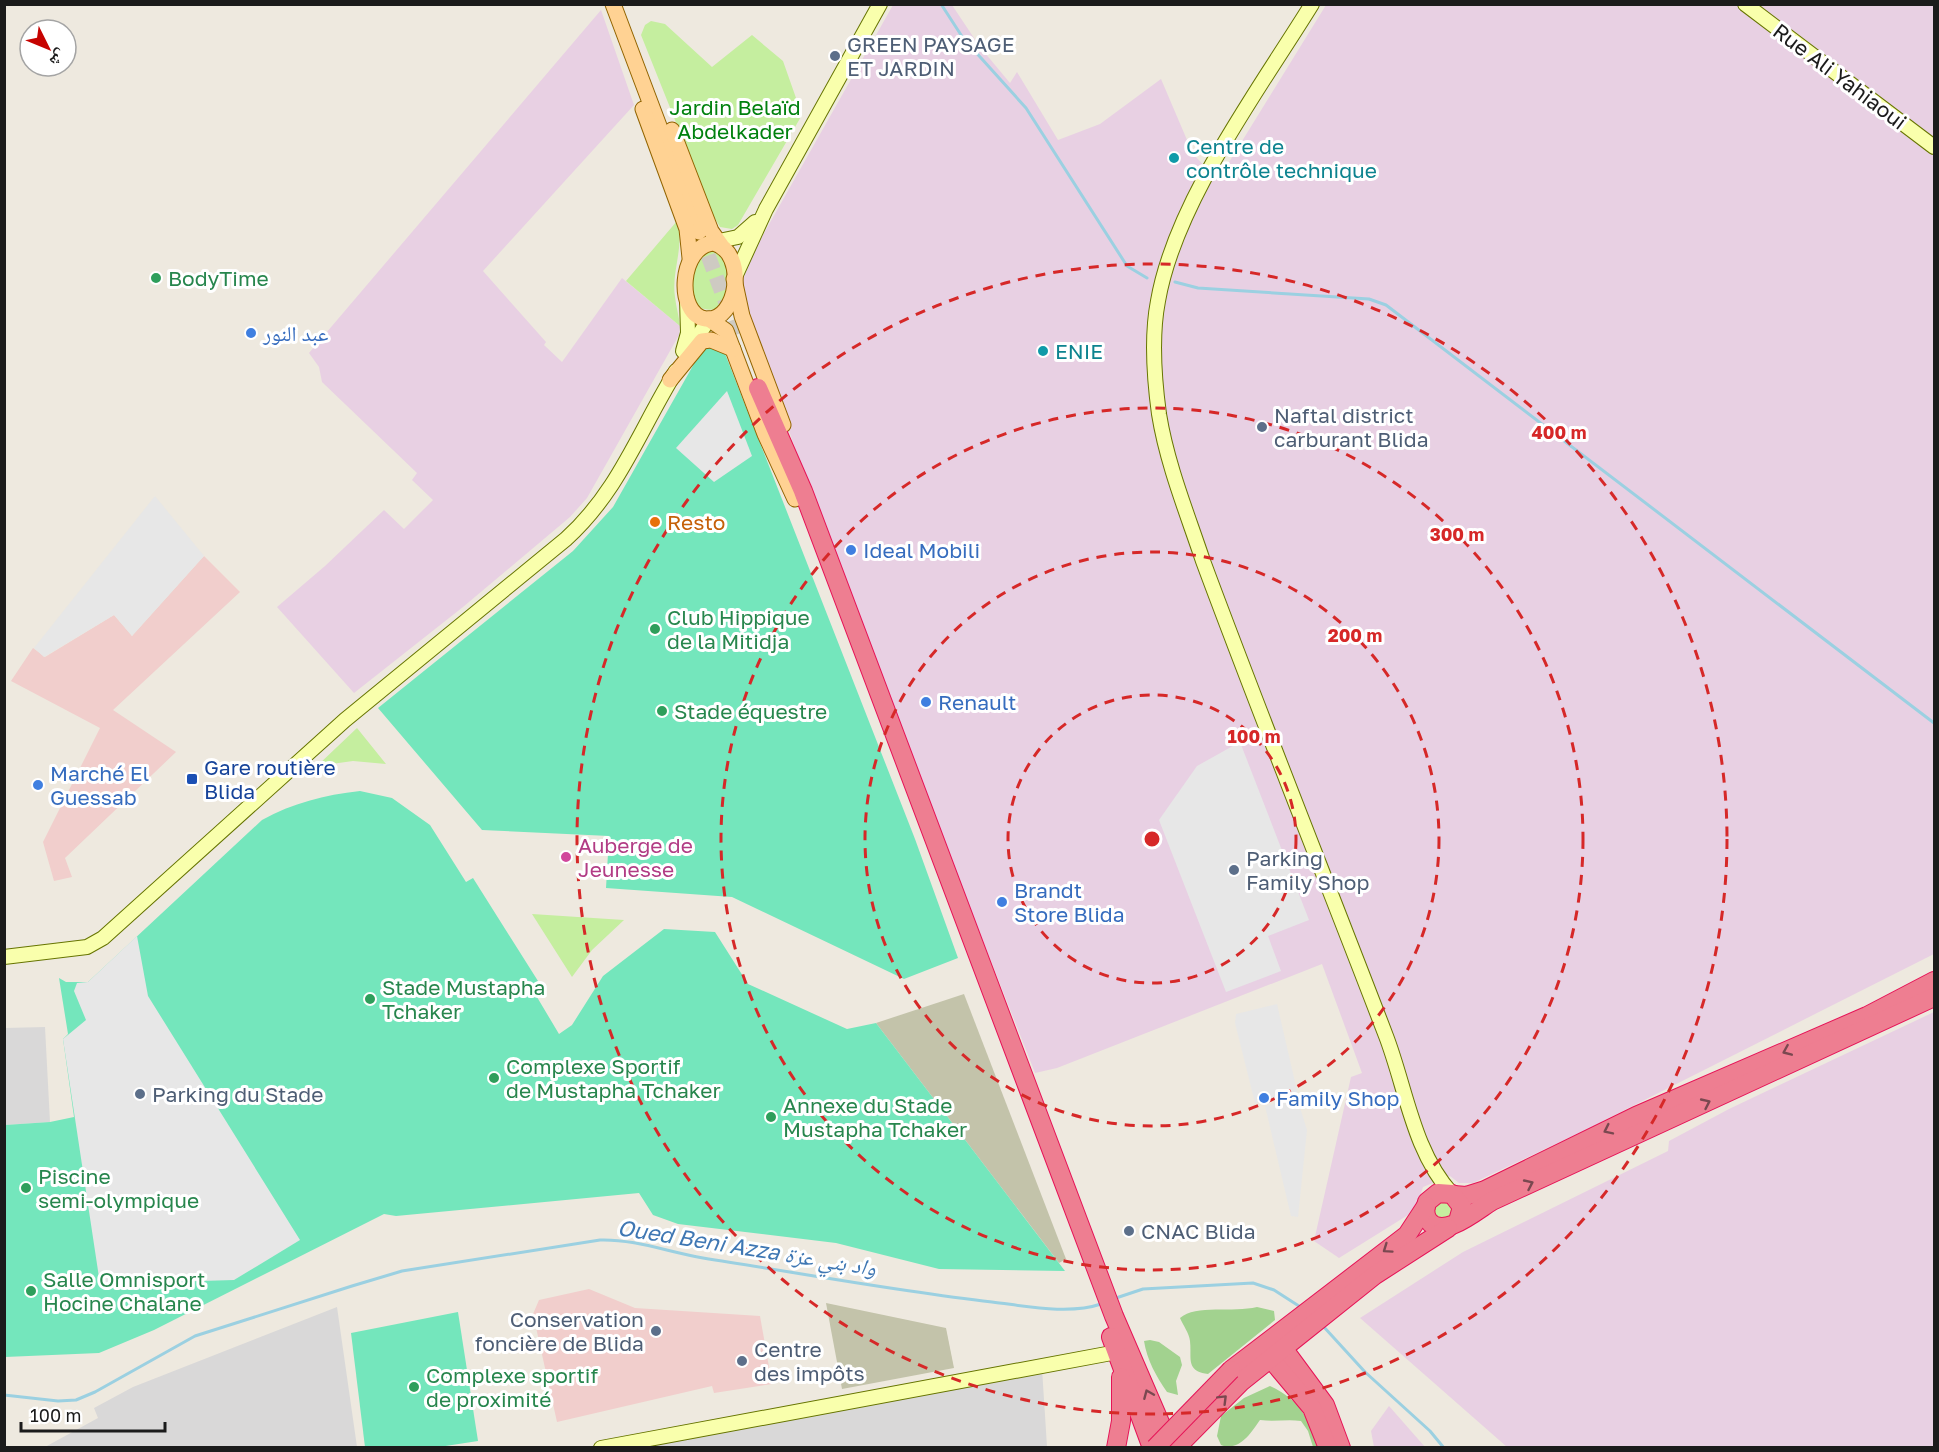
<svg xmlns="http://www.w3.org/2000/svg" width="1939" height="1452" viewBox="0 0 1939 1452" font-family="'Golos Text','Noto Naskh Arabic',sans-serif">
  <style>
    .residential { fill: #d9d8d8 }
    .commercial { fill: #f1cecc }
    .industrial { fill: #e8d0e3 }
    .construction { fill: #c3c3aa }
    .grass { fill: #c5ee9f }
    .forest { fill: #a2d28f }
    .pitch { fill: #74e6bc }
    .parking { fill: #e7e7e7 }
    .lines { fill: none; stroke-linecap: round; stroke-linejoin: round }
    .stream { stroke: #9bd0e1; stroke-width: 3 }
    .primary-tunnel { stroke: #cecac2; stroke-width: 15; stroke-dasharray: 15 8; stroke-linecap: butt }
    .secondary-casing { stroke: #667400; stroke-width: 16 }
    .primary-casing { stroke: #926400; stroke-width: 17 }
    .highway-casing { stroke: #e61357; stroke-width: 20 }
    .secondary { stroke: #f9ffac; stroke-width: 14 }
    .primary { stroke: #ffd293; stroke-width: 15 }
    .highway { stroke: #ee7e91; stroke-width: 18 }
    .highway-bridge-casing { stroke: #e61357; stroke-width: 20; stroke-linecap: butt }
    .highway-bridge { stroke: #ee7e91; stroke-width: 18 }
    .oneway { stroke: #7a4850 }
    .ring { fill: none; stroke: #d62828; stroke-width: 3; stroke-dasharray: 10 8 }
    .service-dot { fill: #5c6f8a; stroke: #fff; stroke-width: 2 }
    .culture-dot { fill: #0f9aa8; stroke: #fff; stroke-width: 2 }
    .leisure-dot { fill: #2e9e5b; stroke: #fff; stroke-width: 2 }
    .shop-dot { fill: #3f7fe0; stroke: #fff; stroke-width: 2 }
    .food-dot { fill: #e8710a; stroke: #fff; stroke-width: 2 }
    .transit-dot { fill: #1a4fb4; stroke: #fff; stroke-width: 2 }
    .hotel-dot { fill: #d1479c; stroke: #fff; stroke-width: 2 }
    .labels { text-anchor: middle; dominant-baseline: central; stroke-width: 6; stroke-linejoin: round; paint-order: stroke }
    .service-label { font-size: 21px; fill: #4e5e75; stroke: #fff; text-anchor: start }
    .street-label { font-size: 21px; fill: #1b1b1b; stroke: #fff }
    .park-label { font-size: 21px; fill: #01810e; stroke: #fff }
    .culture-label { font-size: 21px; fill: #0d838f; stroke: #fff; text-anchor: start }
    .leisure-label { font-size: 21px; fill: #27864d; stroke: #fff; text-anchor: start }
    .shop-label { font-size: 21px; fill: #366cbe; stroke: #fff; text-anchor: start }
    .food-label { font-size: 21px; fill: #c56008; stroke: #fff; text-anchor: start }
    .transit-label { font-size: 21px; fill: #164399; stroke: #fff; text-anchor: start }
    .hotel-label { font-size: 21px; fill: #b23c85; stroke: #fff; text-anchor: start }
    .water-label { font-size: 22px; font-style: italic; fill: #3f77b3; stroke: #fff }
    .centre { fill: #d62828; stroke: #fff; stroke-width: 3 }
    .ring-label { font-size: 18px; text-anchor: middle; font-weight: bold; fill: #d62828; stroke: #fff; stroke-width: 6; stroke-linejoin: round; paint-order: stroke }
  </style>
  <rect width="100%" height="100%" fill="#eee9df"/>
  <g class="residential">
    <path d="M 45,1027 L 50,1122 L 5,1125 L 5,1028 Z"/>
    <path d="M 337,1307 L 357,1447 L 45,1447 L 98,1418 L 94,1408 L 133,1387 Z"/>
    <path d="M 1042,1368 L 1047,1447 L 601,1448 Z"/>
  </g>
  <g class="commercial">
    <path d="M 204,556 L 240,592 L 113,710 L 176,752 L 65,858 L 72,877 L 54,881 L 43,842 L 100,728 L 11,681 L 33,648 L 45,657 L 114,615 L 132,636 Z"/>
    <path d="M 589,1289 L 635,1308 L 760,1316 L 772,1384 L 714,1393 L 712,1386 L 557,1422 L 533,1314 L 539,1300 Z"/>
  </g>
  <g class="industrial">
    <path d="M 893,5 L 952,5 L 980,47 L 1010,83 L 1017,72 L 1058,140 L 1100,124 L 1161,79 L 1193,154 L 1218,180 L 1326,5 L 1934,5 L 1934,954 L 1583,1131 L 1473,1183 L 1459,1183 L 1450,1176 L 1423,1187 L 1418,1202 L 1408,1215 L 1339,1258 L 1314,1241 L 1351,1077 L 1362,1073 L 1322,964 L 1057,1068 L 1035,1073 L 845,589 L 748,315 L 741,286 L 746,265 Z"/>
    <path d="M 601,10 L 634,105 L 483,271 L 546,342 L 544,345 L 562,362 L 622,278 L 680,326 L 679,335 L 587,498 L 570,517 L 463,607 L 354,693 L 277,607 L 325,566 L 384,510 L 404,529 L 433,500 L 412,480 L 417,473 L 322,382 L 319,367 L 309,353 Z"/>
    <path d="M 1934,1012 L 1934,1447 L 1507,1447 L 1360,1318 L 1463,1252 L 1668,1151 L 1669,1141 L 1729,1109 Z"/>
    <path d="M 1389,1406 L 1425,1447 L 1374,1447 L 1371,1431 Z"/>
  </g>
  <g class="construction">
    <path d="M 964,994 L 1066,1259 L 1059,1263 L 876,1023 Z"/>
    <path d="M 826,1303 L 946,1328 L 954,1368 L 842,1389 Z"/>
  </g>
  <g class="grass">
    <path d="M 651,21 L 665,24 L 712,67 L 752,35 L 783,61 L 802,115 L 738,225 L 732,229 L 720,227 L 713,215 L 641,35 L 645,25 Z"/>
    <path d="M 677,221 C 685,247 671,271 675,297 C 676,307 679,316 680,326 L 626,281 Z"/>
    <path d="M 714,249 L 729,261 L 729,296 L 721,308 C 708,311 700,311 693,299 C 692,269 686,265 714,249 Z"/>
    <path d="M 357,728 L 386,764 L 353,761 L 317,766 Z"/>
    <path d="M 532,914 L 624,920 L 592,950 L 572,977 Z"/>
    <path d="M 1445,1200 L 1453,1208 L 1452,1216 L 1441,1220 L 1435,1216 L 1435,1204 Z"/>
  </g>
  <g class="forest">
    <path d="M 1257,1307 L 1274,1311 L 1275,1320 L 1208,1374 C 1185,1371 1192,1358 1190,1341 C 1189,1333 1183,1325 1180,1318 C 1196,1304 1233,1313 1257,1307 Z"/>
    <path d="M 1150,1340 L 1159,1342 L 1180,1357 L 1182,1365 L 1176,1381 L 1178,1395 L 1167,1392 C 1156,1376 1147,1360 1144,1341 Z"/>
    <path d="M 1270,1386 C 1302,1401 1306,1417 1320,1447 L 1313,1447 L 1308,1431 L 1301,1421 C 1287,1419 1275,1422 1260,1420 C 1251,1433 1239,1452 1221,1445 L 1217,1436 L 1221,1416 L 1244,1398 Z"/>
  </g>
  <g class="pitch">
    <path d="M 707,347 L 724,351 L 915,839 L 958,958 L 904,979 L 732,897 L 606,888 L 609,836 L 482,830 L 378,708 L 573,551 L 613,507 L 699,355 Z"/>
    <path d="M 360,791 L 392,798 L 430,825 L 466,882 L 473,878 L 538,981 L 531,987 L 559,1034 L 572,1025 L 603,976 L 664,929 L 715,932 L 748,984 L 847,1029 L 876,1023 L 1065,1271 L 939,1269 L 836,1243 L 678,1224 L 653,1215 L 639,1193 L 396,1216 L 384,1214 L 154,1330 L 99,1353 L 5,1357 L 5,1125 L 50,1122 L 74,1117 L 63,1039 L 68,1034 L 59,978 L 66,982 L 88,982 L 262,820 C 293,803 324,795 360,791 Z"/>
    <path d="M 458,1312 L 478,1441 L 439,1447 L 365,1447 L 351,1333 Z"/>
  </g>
  <g class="parking">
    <path d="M 727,391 L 752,456 L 714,482 L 676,448 Z"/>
    <path d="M 155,496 L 204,556 L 132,636 L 114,615 L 44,657 L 34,648 Z"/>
    <path d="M 1240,742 L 1309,920 L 1268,936 L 1281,971 L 1226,992 L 1159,820 L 1197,766 Z"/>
    <path d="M 137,936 L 148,996 L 300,1240 L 234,1280 L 100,1284 L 63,1039 L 86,1020 L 74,991 L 77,983 L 88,982 Z"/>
    <path d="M 1277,1004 L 1298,1095 L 1255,1103 L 1235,1023 L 1236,1014 Z"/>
    <path d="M 1297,1098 L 1307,1130 L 1298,1217 L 1291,1216 L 1265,1106 Z"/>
  </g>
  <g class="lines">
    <g class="stream">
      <path d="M 941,4 L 963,38 L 1026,108 L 1127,266 L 1147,278"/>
      <path d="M 1175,282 L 1198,288 L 1369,299 L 1386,305 L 1934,723"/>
      <path d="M 1113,1299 L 1143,1289 L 1253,1283 L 1274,1290 L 1302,1308"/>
      <path d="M 1323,1326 L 1365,1372 L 1430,1431 L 1444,1448"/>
      <path d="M 4,1395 L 58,1401 L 76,1400 L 95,1392 L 195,1336 L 352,1286 L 402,1271 L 600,1240 C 635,1239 668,1252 703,1258 C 799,1273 895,1291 992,1302 C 1026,1306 1069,1315 1101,1304"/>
    </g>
    <path class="primary-tunnel" d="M 700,234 L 738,335"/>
    <g class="secondary-casing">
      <g id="secondary">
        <path d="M 1312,4 C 1259,90 1175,202 1158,301 C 1151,337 1154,377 1159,414 C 1167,464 1187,513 1203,561 C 1262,720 1325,877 1386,1036 C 1406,1088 1413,1151 1452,1194"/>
        <path d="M 1745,4 L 1934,147"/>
        <path d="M 709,243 L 738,237 L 755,222"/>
        <path d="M 734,279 L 766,209 L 880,4"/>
        <path d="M 689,350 L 709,319"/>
        <path d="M 683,351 L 688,333 L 687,299"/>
        <path d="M 4,957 L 87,947 L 103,938 L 345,720 L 566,539 C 619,491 639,431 676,371"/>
        <path d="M 601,1448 L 1117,1352"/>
      </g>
    </g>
    <g class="primary-casing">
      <g id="primary">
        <path d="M 613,4 L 699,232"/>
        <path d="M 643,109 L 687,229 L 690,258"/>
        <path d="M 672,130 L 711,231 L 721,245"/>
        <path d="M 714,243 C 748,253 738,322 706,319 C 675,315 679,245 714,243 Z"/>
        <path d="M 734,279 L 742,316 L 783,425"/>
        <path d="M 709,319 L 726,331 L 765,434 L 795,499"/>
        <path d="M 670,380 L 702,341 L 711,340 L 733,349"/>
      </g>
    </g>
    <g class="highway-casing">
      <g id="highway">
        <path d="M 758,388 L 803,491 L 1114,1316 L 1171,1448"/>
        <path d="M 1454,1195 L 1466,1196 L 1485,1190 L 1636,1116 L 1867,1016 L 1934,981"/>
        <path d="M 1458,1221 L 1462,1207 L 1452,1194 L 1438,1193 L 1427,1202 C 1425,1208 1424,1214 1428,1220 C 1442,1241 1477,1210 1492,1201 L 1934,997"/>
        <path d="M 1111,1337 L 1152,1448"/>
        <path d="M 1274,1344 L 1283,1348 L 1325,1405 L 1341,1448"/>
        <path d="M 1269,1348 L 1271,1359 L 1312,1408 L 1328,1448"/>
        <path d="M 1231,1370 L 1407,1235 L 1426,1206"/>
        <path d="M 1116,1448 L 1121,1421 L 1121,1377"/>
        <path d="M 1176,1448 L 1241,1382 L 1375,1275 L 1448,1228"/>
      </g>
    </g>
    <use href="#secondary" class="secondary"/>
    <use href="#primary" class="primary"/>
    <use href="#highway" class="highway"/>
    <g class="highway-bridge-casing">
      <path id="highway-bridge" d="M 1155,1448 L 1231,1370"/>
    </g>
    <use href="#highway-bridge" class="highway-bridge"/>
  </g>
  <defs><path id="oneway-chevron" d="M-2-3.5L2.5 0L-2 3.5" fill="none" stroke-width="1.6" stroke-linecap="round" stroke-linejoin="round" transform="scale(1.5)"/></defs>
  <g class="oneway">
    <use href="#oneway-chevron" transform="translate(1787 1051) rotate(157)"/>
    <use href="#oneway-chevron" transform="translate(1706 1103) rotate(-25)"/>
    <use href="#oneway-chevron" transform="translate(1608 1130) rotate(154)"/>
    <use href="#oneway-chevron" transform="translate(1529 1184) rotate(-25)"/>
    <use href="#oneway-chevron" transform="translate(1387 1249) rotate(145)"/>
    <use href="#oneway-chevron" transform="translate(1148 1394) rotate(-113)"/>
    <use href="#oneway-chevron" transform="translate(1223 1399) rotate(-45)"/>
  </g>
  <g class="ring">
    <circle cx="1152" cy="839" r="144"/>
    <circle cx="1152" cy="839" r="287"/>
    <circle cx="1152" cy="839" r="431"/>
    <circle cx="1152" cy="839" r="575"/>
  </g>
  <g class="service-dot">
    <circle cx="835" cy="56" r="6"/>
    <circle cx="1262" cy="427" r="6"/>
    <circle cx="1234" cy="870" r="6"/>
    <circle cx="140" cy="1094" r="6"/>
    <circle cx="1129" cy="1231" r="6"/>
    <circle cx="656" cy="1331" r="6"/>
    <circle cx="742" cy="1361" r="6"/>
  </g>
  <g class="culture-dot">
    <circle cx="1174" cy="158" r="6"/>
    <circle cx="1043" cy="351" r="6"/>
  </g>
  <g class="leisure-dot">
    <circle cx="156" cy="278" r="6"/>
    <circle cx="655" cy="629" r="6"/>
    <circle cx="662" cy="711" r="6"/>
    <circle cx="370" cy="999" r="6"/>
    <circle cx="494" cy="1078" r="6"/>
    <circle cx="771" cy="1117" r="6"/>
    <circle cx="26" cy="1188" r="6"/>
    <circle cx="31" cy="1291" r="6"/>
    <circle cx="414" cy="1387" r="6"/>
  </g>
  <g class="shop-dot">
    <circle cx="251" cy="333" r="6"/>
    <circle cx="851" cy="550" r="6"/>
    <circle cx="926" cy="702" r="6"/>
    <circle cx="38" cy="785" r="6"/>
    <circle cx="1002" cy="902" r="6"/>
    <circle cx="1264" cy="1098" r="6"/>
  </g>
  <circle class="food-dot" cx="655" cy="522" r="6"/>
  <rect class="transit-dot" x="186" y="773" width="12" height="12" rx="3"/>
  <circle class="hotel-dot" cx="566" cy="857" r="6"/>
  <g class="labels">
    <g class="service-label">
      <text x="847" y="44">GREEN PAYSAGE<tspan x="847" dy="24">ET JARDIN</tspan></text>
      <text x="1274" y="415">Naftal district<tspan x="1274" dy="24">carburant Blida</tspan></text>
      <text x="1246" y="858">Parking<tspan x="1246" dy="24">Family Shop</tspan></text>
      <text x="152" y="1094">Parking du Stade</text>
      <text x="1141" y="1231">CNAC Blida</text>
      <text x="644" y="1319" text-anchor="end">Conservation<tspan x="644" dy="24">foncière de Blida</tspan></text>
      <text x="754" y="1349">Centre<tspan x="754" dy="24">des impôts</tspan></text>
    </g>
    <g class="street-label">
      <text transform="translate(1840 76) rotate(37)">Rue Ali Yahiaoui</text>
    </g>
    <g class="park-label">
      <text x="735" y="107">Jardin Belaïd<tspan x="735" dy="24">Abdelkader</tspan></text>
    </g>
    <g class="culture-label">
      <text x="1186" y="146">Centre de<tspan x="1186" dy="24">contrôle technique</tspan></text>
      <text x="1055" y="351">ENIE</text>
    </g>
    <g class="leisure-label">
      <text x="168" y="278">BodyTime</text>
      <text x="667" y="617">Club Hippique<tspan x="667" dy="24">de la Mitidja</tspan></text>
      <text x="674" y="711">Stade équestre</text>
      <text x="382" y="987">Stade Mustapha<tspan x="382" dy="24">Tchaker</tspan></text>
      <text x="506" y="1066">Complexe Sportif<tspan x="506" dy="24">de Mustapha Tchaker</tspan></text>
      <text x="783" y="1105">Annexe du Stade<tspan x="783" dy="24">Mustapha Tchaker</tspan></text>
      <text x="38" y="1176">Piscine<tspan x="38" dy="24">semi-olympique</tspan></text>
      <text x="43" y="1279">Salle Omnisport<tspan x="43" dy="24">Hocine Chalane</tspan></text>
      <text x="426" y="1375">Complexe sportif<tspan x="426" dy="24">de proximité</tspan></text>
    </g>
    <g class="shop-label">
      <text x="263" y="333">عبد النور</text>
      <text x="863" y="550">Ideal Mobili</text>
      <text x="938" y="702">Renault</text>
      <text x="50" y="773">Marché El<tspan x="50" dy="24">Guessab</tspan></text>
      <text x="1014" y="890">Brandt<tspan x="1014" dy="24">Store Blida</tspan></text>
      <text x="1276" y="1098">Family Shop</text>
    </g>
    <g class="food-label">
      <text x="667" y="522">Resto</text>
    </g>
    <g class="transit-label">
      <text x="204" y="767">Gare routière<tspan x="204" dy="24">Blida</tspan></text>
    </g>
    <g class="hotel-label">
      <text x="578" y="845">Auberge de<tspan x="578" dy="24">Jeunesse</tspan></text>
    </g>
    <g class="water-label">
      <text transform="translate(747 1247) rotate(9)">Oued Beni Azza واد بني عزة</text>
    </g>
  </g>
  <circle cx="1152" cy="839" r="9" class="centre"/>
  <g class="ring-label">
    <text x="1559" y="439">400 m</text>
    <text x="1457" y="541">300 m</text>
    <text x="1355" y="642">200 m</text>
    <text x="1254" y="743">100 m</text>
  </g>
  <rect width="1939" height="1452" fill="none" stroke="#1b1b1b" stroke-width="12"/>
  <g transform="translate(48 48) rotate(133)"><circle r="28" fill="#ffffff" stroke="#a4a4a4" stroke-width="1.5"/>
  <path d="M0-4.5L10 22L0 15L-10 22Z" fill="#c60300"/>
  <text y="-9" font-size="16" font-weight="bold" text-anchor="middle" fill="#1b1b1b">ش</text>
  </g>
  <path d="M21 1422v9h144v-9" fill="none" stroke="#1b1b1b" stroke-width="3"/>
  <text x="30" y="1422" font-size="18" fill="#1b1b1b" stroke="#ffffff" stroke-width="4.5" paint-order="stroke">100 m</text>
</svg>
